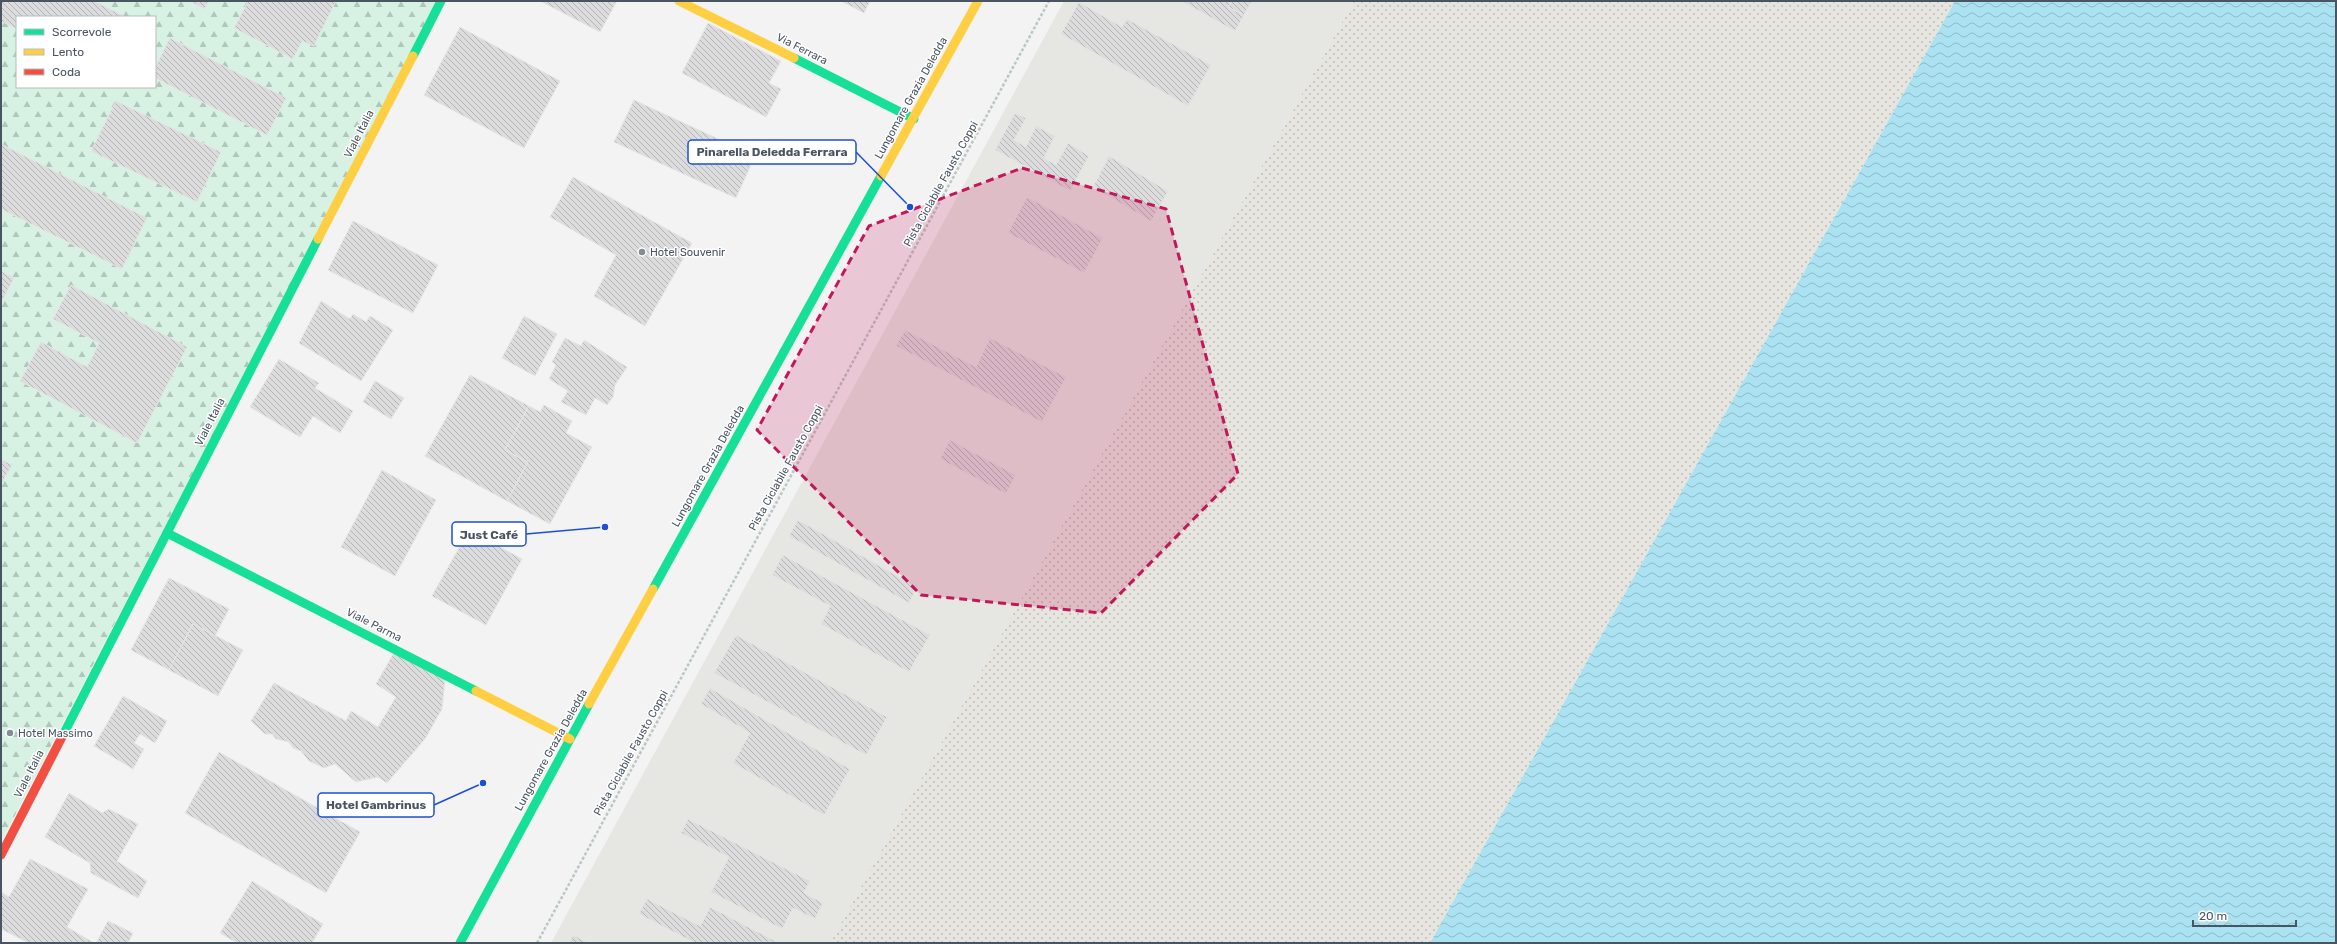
<svg xmlns="http://www.w3.org/2000/svg" width="2337" height="944" viewBox="0 0 2337 944" font-family="Rubik,sans-serif">
  <style>
    .commercial { fill: #e6e6e2 }
    .forest { fill: url(#forest-firs); fill-rule: evenodd }
    .sand { fill: url(#sand-dots) }
    .water { fill: url(#water-waves) }
    .building { fill: url(#building-back-hatch); stroke: #e4e5e6 }
    .lines { fill: none; stroke-linecap: round; stroke-linejoin: round }
    .path { stroke: #bac7c3; stroke-width: 2.5; stroke-dasharray: 3 2; stroke-linecap: butt }
    .fast { stroke: #16e098; stroke-width: 9 }
    .slow { stroke: #ffcf43; stroke-width: 9 }
    .jam { stroke: #f24e42; stroke-width: 9 }
    .marked { fill: #c2185b; fill-opacity: 0.2; stroke: #c2185b; stroke-width: 3; stroke-dasharray: 8 5; stroke-linejoin: round }
    .poi-dot { fill: #848c94; stroke: #fff; stroke-width: 1.5 }
    .labels { text-anchor: middle; dominant-baseline: central; stroke-width: 3; stroke-linejoin: round; paint-order: stroke }
    .street-label { font-size: 11px; fill: #495561; stroke: #fff }
    .poi-label { font-size: 11px; fill: #495561; stroke: #fff; text-anchor: start }
    .leader { fill: none; stroke: #1d4ed8; stroke-width: 1.5 }
    .callout-dot { fill: #1d4ed8; stroke: #fff; stroke-width: 1.5 }
    .callout { fill: #fff; stroke: #1d4ed8; stroke-width: 1.5 }
    .callout-label { font-size: 12px; text-anchor: middle; font-weight: bold; fill: #495561 }
  </style>
  <defs>
    <pattern id="forest-firs" width="22" height="20" patternUnits="userSpaceOnUse"><rect width="22" height="20" fill="#d7f2e2"/><path d="M5 1l3.5 6h-7zM16 11l3.5 6h-7z" fill="#b0c7bb"/></pattern>
    <pattern id="sand-dots" width="8" height="8" patternUnits="userSpaceOnUse"><rect width="8" height="8" fill="#e6e5df"/><path d="M2 2h.1M6 6h.1" fill="none" stroke="#bcbcb8" stroke-width="1.8" stroke-linecap="round"/></pattern>
    <pattern id="water-waves" width="16" height="10" patternUnits="userSpaceOnUse"><rect width="16" height="10" fill="#abe2f2"/><path d="M0 5q4-4 8 0t8 0" fill="none" stroke="#8dbac7"/></pattern>
    <pattern id="building-back-hatch" width="6" height="6" patternUnits="userSpaceOnUse"><rect width="6" height="6" fill="#dcdcdd"/><path d="M-1 5l2 2M0 0l6 6M5-1l2 2" fill="none" stroke="#b4b5b7"/></pattern>
  </defs>
  <rect width="100%" height="100%" fill="#f3f3f3"/>
  <path class="commercial" d="M 1064,1 L 1354,1 L 830,943 L 551,943 Z"/>
  <path class="forest" d="M 1,1 L 438,1 L 1,842 ZM 17,17 L 155,17 L 155,87 L 17,87 Z"/>
  <path class="sand" d="M 1354,1 L 1955,1 L 1430,943 L 830,943 Z"/>
  <path class="water" d="M 1955,1 L 2336,1 L 2336,943 L 1430,943 Z"/>
  <g class="building">
    <path d="M 1,1 L 94,1 L 126,17 L 17,17 L 17,29 L 1,21 Z"/>
    <path d="M 190,1 L 209,1 L 204,9 Z"/>
    <path d="M 248,1 L 336,1 L 314,46 L 302,41 L 293,59 L 234,28 Z"/>
    <path d="M 540,1 L 617,1 L 600,32 Z"/>
    <path d="M 841,1 L 870,1 L 864,13 Z"/>
    <path d="M 1181,1 L 1232,1 L 1228,7 L 1244,15 L 1235,31 Z"/>
    <path d="M 1232,1 L 1252,1 L 1244,15 L 1228,7 Z"/>
    <path d="M 1079,2 L 1122,27 L 1127,19 L 1211,65 L 1188,106 L 1061,34 Z"/>
    <path d="M 708,23 L 781,61 L 769,83 L 781,89 L 766,117 L 682,73 Z"/>
    <path d="M 460,27 L 560,81 L 524,148 L 424,95 Z"/>
    <path d="M 170,38 L 286,98 L 267,135 L 155,78 L 155,68 Z"/>
    <path d="M 634,100 L 755,156 L 736,198 L 614,142 Z"/>
    <path d="M 116,101 L 221,152 L 197,202 L 91,151 Z"/>
    <path d="M 1015,113 L 1026,118 L 1014,140 L 1026,147 L 1036,126 L 1055,136 L 1044,158 L 1056,165 L 1068,143 L 1089,156 L 1070,191 L 995,150 Z"/>
    <path d="M 1,144 L 147,218 L 122,269 L 1,209 Z"/>
    <path d="M 1109,156 L 1168,191 L 1151,221 L 1093,187 Z"/>
    <path d="M 573,177 L 692,243 L 645,326 L 594,296 L 616,255 L 550,217 Z"/>
    <path d="M 1027,197 L 1103,238 L 1084,273 L 1008,233 Z"/>
    <path d="M 353,221 L 438,265 L 413,313 L 328,270 Z"/>
    <path d="M 1,271 L 14,278 L 1,303 Z"/>
    <path d="M 71,285 L 187,347 L 137,443 L 20,381 L 41,342 L 87,367 L 99,343 L 53,319 Z"/>
    <path d="M 321,301 L 350,319 L 353,314 L 366,322 L 370,316 L 393,330 L 361,381 L 299,343 Z"/>
    <path d="M 524,316 L 557,334 L 535,376 L 502,358 Z"/>
    <path d="M 905,330 L 976,367 L 990,338 L 1066,377 L 1042,422 L 896,346 Z"/>
    <path d="M 565,338 L 581,346 L 584,340 L 627,367 L 615,385 L 613,397 L 607,405 L 595,398 L 586,415 L 561,402 L 568,391 L 549,379 L 556,365 L 552,362 Z"/>
    <path d="M 279,359 L 319,383 L 315,388 L 353,411 L 340,433 L 313,416 L 300,437 L 250,407 Z"/>
    <path d="M 470,375 L 529,406 L 505,450 L 528,462 L 507,501 L 425,456 Z"/>
    <path d="M 375,381 L 404,398 L 391,419 L 363,402 Z"/>
    <path d="M 544,405 L 572,421 L 566,433 L 592,447 L 550,524 L 507,501 L 528,462 L 505,450 L 529,406 L 540,412 Z"/>
    <path d="M 950,440 L 1016,475 L 1006,494 L 940,459 Z"/>
    <path d="M 1,459 L 12,465 L 1,485 Z"/>
    <path d="M 382,470 L 436,500 L 395,576 L 341,547 Z"/>
    <path d="M 798,520 L 917,587 L 909,603 L 789,536 Z"/>
    <path d="M 469,530 L 522,559 L 486,625 L 432,596 Z"/>
    <path d="M 783,555 L 930,635 L 909,672 L 821,624 L 830,606 L 772,575 Z"/>
    <path d="M 169,578 L 229,609 L 215,636 L 193,624 L 169,670 L 131,650 Z"/>
    <path d="M 193,624 L 243,650 L 218,696 L 169,670 Z"/>
    <path d="M 736,635 L 887,717 L 866,755 L 714,673 Z"/>
    <path d="M 395,651 L 445,679 L 442,709 L 425,739 L 387,783 L 378,777 L 356,782 L 335,764 L 324,768 L 309,761 L 301,751 L 293,748 L 289,742 L 276,739 L 272,734 L 265,734 L 251,721 L 274,683 L 346,721 L 351,711 L 378,727 L 396,697 L 376,684 Z"/>
    <path d="M 710,688 L 850,769 L 824,815 L 733,763 L 750,733 L 701,704 Z"/>
    <path d="M 123,696 L 167,721 L 155,743 L 140,734 L 134,743 L 144,749 L 133,769 L 94,746 Z"/>
    <path d="M 219,752 L 360,832 L 326,893 L 185,813 Z"/>
    <path d="M 69,793 L 102,813 L 109,809 L 138,824 L 117,861 L 147,881 L 138,898 L 91,873 L 90,863 L 45,837 Z"/>
    <path d="M 688,819 L 810,881 L 804,893 L 823,903 L 815,919 L 793,908 L 782,929 L 711,892 L 729,857 L 681,833 Z"/>
    <path d="M 30,859 L 88,889 L 67,927 L 94,943 L 29,943 L 1,929 L 1,892 L 9,897 Z"/>
    <path d="M 252,881 L 323,924 L 312,943 L 237,943 L 220,933 Z"/>
    <path d="M 647,899 L 700,926 L 710,907 L 777,942 L 695,943 L 639,914 Z"/>
    <path d="M 108,921 L 133,933 L 128,943 L 96,943 Z"/>
    <path d="M 573,935 L 589,943 L 569,943 Z"/>
  </g>
  <g class="lines">
    <path class="path" d="M 537,943 L 1049,1"/>
    <g class="fast">
      <path d="M 413,56 L 441,1"/>
      <path d="M 794,58 L 914,119"/>
      <path d="M 167,533 L 476,691"/>
      <path d="M 653,589 L 881,176"/>
      <path d="M 62,737 L 318,239"/>
      <path d="M 460,943 L 589,704"/>
    </g>
    <g class="slow">
      <path d="M 679,1 L 794,58"/>
      <path d="M 881,176 L 978,1"/>
      <path d="M 318,239 L 413,56"/>
      <path d="M 476,691 L 570,739"/>
      <path d="M 589,704 L 653,589"/>
    </g>
    <path class="jam" d="M 1,855 L 62,737"/>
  </g>
  <path class="marked" d="M 1022,168 L 1166,209 L 1238,474 L 1101,613 L 921,595 L 757,430 L 869,226 Z"/>
  <g class="poi-dot">
    <circle cx="642" cy="252" r="4"/>
    <circle cx="10" cy="733" r="4"/>
  </g>
  <g class="labels">
    <g class="street-label">
      <text transform="translate(802 49) rotate(27)">Via Ferrara</text>
      <text transform="translate(911 98) rotate(-61)">Lungomare Grazia Deledda</text>
      <text transform="translate(359 134) rotate(-63)">Viale Italia</text>
      <text transform="translate(941 184) rotate(-61)">Pista Ciclabile Fausto Coppi</text>
      <text transform="translate(210 422) rotate(-63)">Viale Italia</text>
      <text transform="translate(708 466) rotate(-61)">Lungomare Grazia Deledda</text>
      <text transform="translate(786 468) rotate(-61)">Pista Ciclabile Fausto Coppi</text>
      <text transform="translate(374 625) rotate(27)">Viale Parma</text>
      <text transform="translate(551 750) rotate(-61)">Lungomare Grazia Deledda</text>
      <text transform="translate(631 753) rotate(-61)">Pista Ciclabile Fausto Coppi</text>
      <text transform="translate(29 774) rotate(-63)">Viale Italia</text>
    </g>
    <g class="poi-label">
      <text x="650" y="252">Hotel Souvenir</text>
      <text x="18" y="733">Hotel Massimo</text>
    </g>
  </g>
  <path class="leader" d="M910 207L856 152M605 527L526 534M483 783L434 805"/>
  <g class="callout-dot">
    <circle cx="910" cy="207" r="4"/>
    <circle cx="605" cy="527" r="4"/>
    <circle cx="483" cy="783" r="4"/>
  </g>
  <g class="callout">
    <rect x="688" y="140" width="168" height="24" rx="4"/>
    <rect x="452" y="522" width="74" height="24" rx="4"/>
    <rect x="318" y="793" width="116" height="24" rx="4"/>
  </g>
  <g class="callout-label">
    <text x="772" y="156">Pinarella Deledda Ferrara</text>
    <text x="489" y="539">Just Café</text>
    <text x="376" y="809">Hotel Gambrinus</text>
  </g>
  <rect width="2337" height="944" fill="none" stroke="#495561" stroke-width="4"/>
  <rect x="16" y="16" width="140" height="72" fill="#ffffff" stroke="#b6bbc0"/>
  <rect x="24" y="29" width="20" height="6" fill="#16e098" stroke="#b6bbc0"/>
  <text x="52" y="36" font-size="12" fill="#495561">Scorrevole</text>
  <rect x="24" y="49" width="20" height="6" fill="#ffcf43" stroke="#b6bbc0"/>
  <text x="52" y="56" font-size="12" fill="#495561">Lento</text>
  <rect x="24" y="69" width="20" height="6" fill="#f24e42" stroke="#b6bbc0"/>
  <text x="52" y="76" font-size="12" fill="#495561">Coda</text>
  <path d="M2193 920v6h103v-6" fill="none" stroke="#495561" stroke-width="2"/>
  <text x="2199" y="920" font-size="12" fill="#495561" stroke="#ffffff" stroke-width="3" paint-order="stroke">20 m</text>
</svg>
